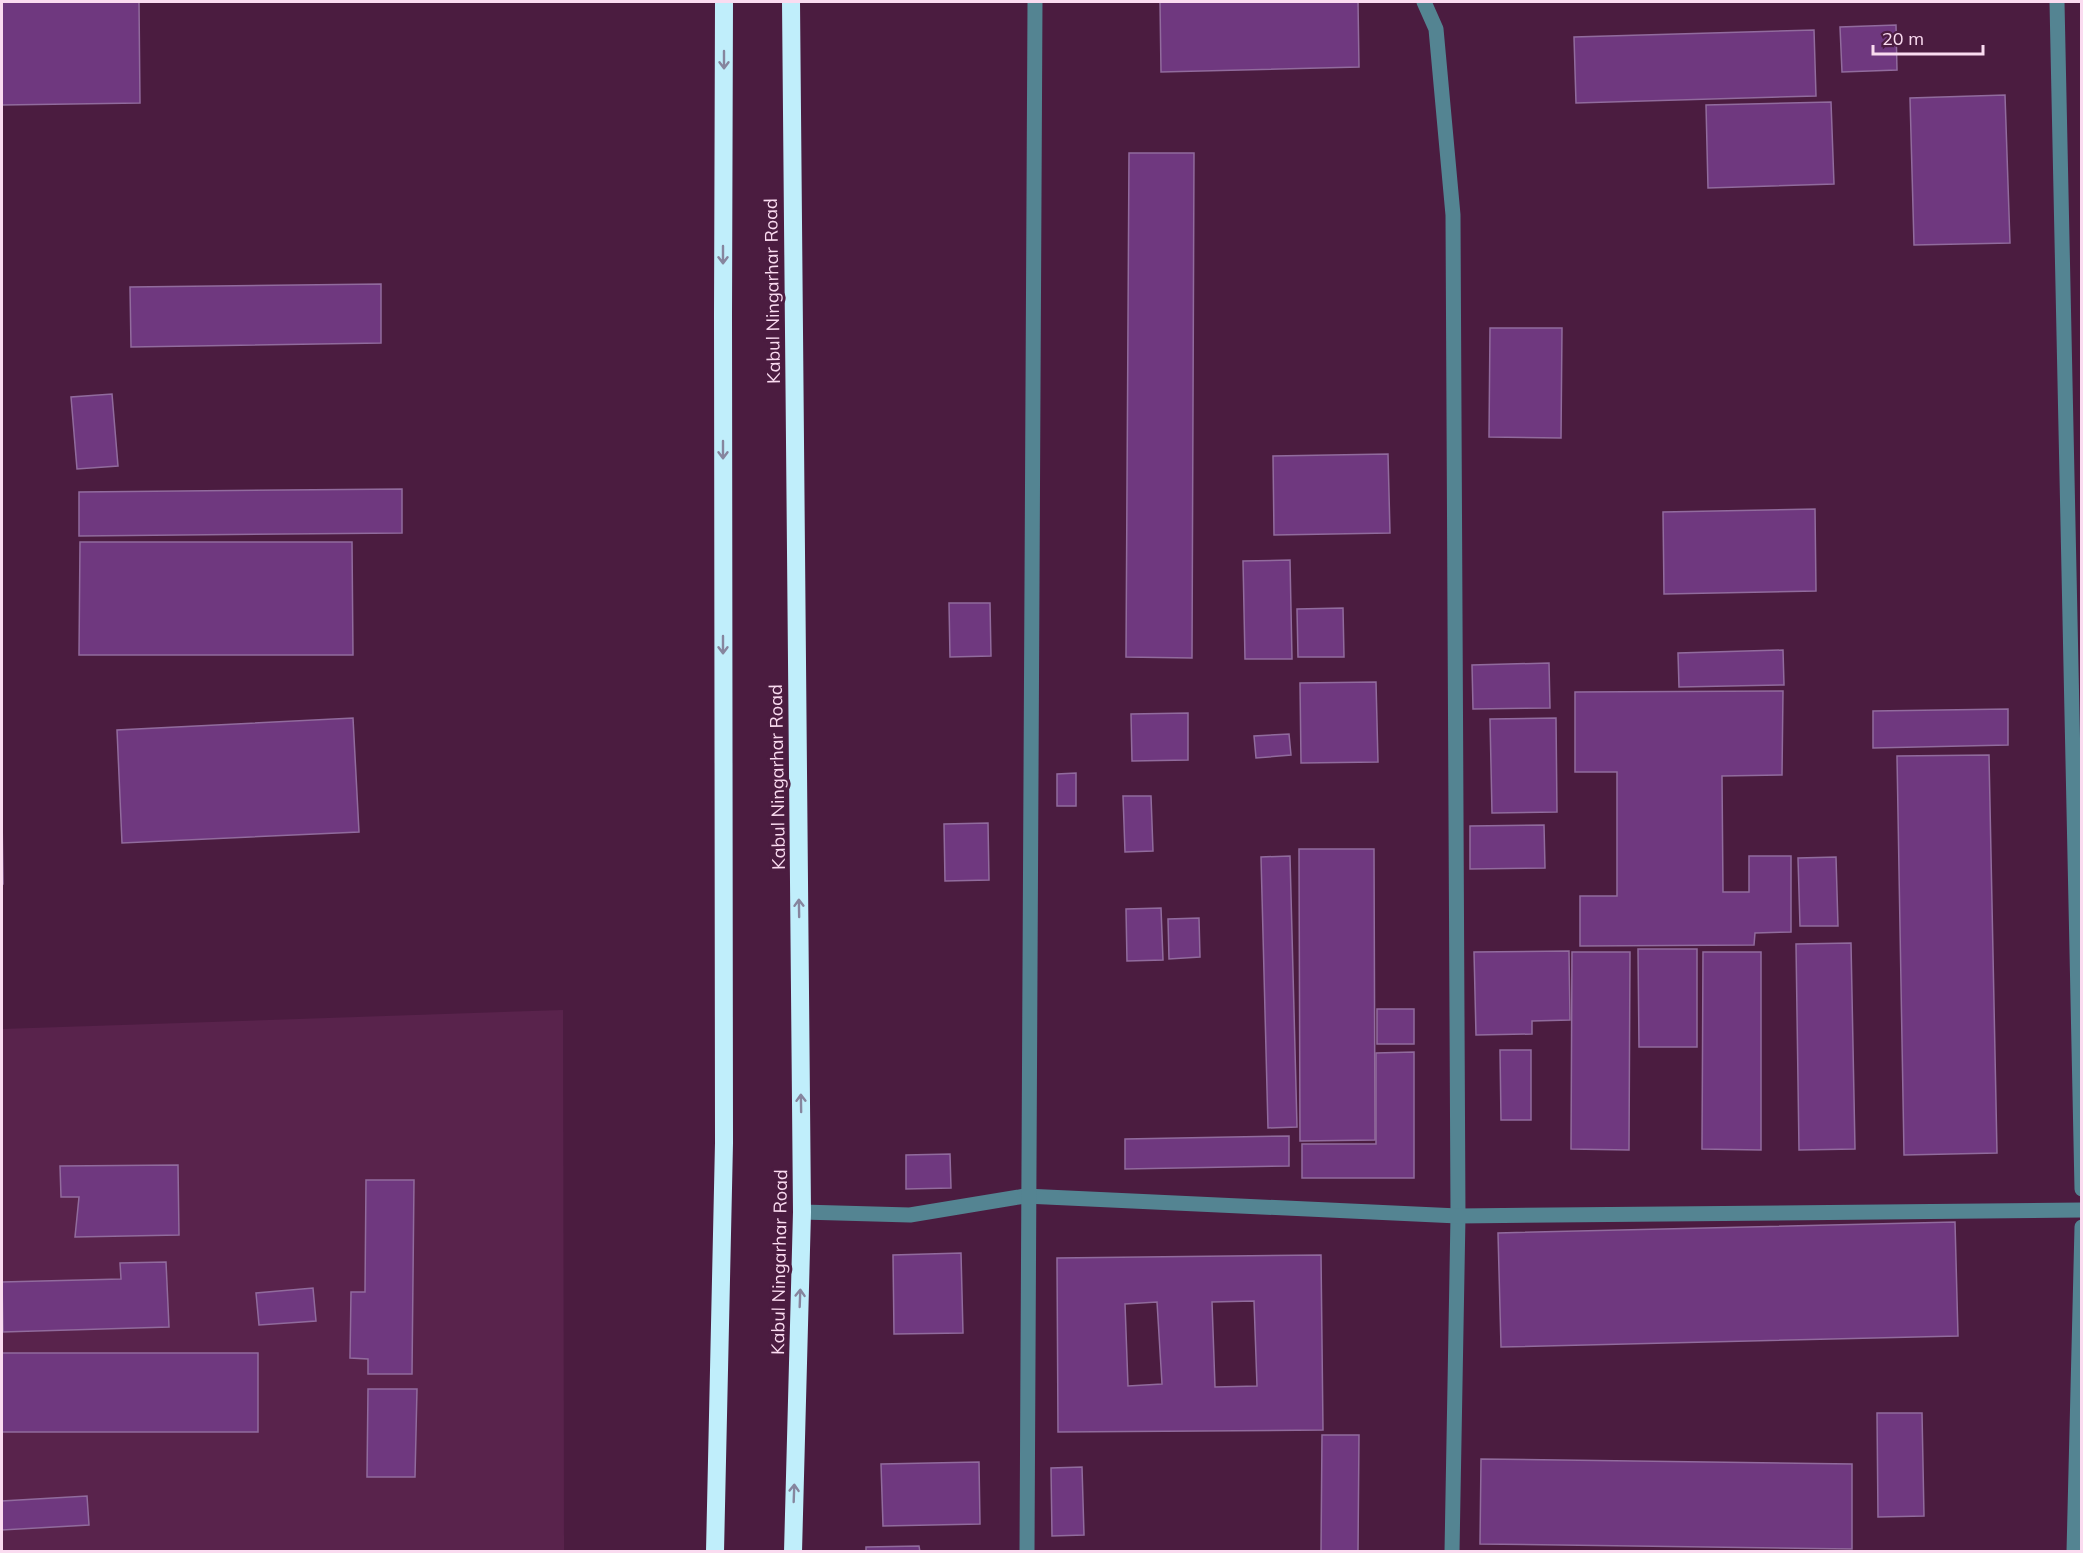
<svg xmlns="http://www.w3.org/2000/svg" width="2083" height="1553" viewBox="0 0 2083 1553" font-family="Mulish,sans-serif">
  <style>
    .built { fill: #59234c }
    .building { fill: #6f387f; stroke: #916b9d; stroke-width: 1.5; fill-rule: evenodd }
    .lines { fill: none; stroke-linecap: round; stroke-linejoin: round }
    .minor { stroke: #548492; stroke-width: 15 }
    .highway { stroke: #c0eefb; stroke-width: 18 }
    .oneway { stroke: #86859e }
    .labels { text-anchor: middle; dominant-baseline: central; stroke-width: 6; stroke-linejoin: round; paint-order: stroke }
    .street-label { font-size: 18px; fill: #fadbf0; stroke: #4b1c40 }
  </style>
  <rect width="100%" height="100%" fill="#4b1c40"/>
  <path class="built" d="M 563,1010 L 564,1551 L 2,1551 L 2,1029 Z"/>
  <g class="building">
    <path d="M 2,2 L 139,2 L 140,103 L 2,105 Z"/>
    <path d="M 1160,2 L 1358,2 L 1359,67 L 1161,72 Z"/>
    <path d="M 1896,25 L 1897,70 L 1842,72 L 1840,27 Z"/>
    <path d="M 1814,30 L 1816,96 L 1576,103 L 1574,37 Z"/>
    <path d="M 2005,95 L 2010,243 L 1914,245 L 1910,98 Z"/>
    <path d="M 1831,102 L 1834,184 L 1708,188 L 1706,105 Z"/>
    <path d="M 1129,153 L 1194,153 L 1192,658 L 1126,657 Z"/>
    <path d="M 381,284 L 381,343 L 131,347 L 130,287 Z"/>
    <path d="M 1490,328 L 1562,328 L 1561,438 L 1489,437 Z"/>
    <path d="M 112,394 L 118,466 L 77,469 L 71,397 Z"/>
    <path d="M 1388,454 L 1390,533 L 1274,535 L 1273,456 Z"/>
    <path d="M 402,489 L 402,533 L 79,536 L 79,492 Z"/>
    <path d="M 1815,509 L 1816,591 L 1664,594 L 1663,512 Z"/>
    <path d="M 80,542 L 352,542 L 353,655 L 79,655 Z"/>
    <path d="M 1290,560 L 1292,659 L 1245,659 L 1243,561 Z"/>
    <path d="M 949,603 L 990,603 L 991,656 L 950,657 Z"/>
    <path d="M 1343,608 L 1344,657 L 1298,657 L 1297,609 Z"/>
    <path d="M 1783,650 L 1784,685 L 1679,687 L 1678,653 Z"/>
    <path d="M 1549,663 L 1550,708 L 1473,709 L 1472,665 Z"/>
    <path d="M 1376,682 L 1378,762 L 1301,763 L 1300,683 Z"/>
    <path d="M 1783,691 L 1782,775 L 1722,776 L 1723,892 L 1749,892 L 1749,856 L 1791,856 L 1791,932 L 1755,933 L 1754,945 L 1580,946 L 1580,896 L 1617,896 L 1617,772 L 1575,772 L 1575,692 Z"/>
    <path d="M 2008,709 L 2008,745 L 1873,748 L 1873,711 Z"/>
    <path d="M 1188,713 L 1188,760 L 1132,761 L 1131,714 Z"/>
    <path d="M 353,718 L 359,832 L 122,843 L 117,730 Z"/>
    <path d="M 1556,718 L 1557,812 L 1492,813 L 1490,719 Z"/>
    <path d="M 1289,734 L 1291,755 L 1256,758 L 1254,736 Z"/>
    <path d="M 1989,755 L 1997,1153 L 1904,1155 L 1897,756 Z"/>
    <path d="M 1076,773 L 1076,806 L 1057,806 L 1057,774 Z"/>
    <path d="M 1123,796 L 1151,796 L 1153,851 L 1125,852 Z"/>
    <path d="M 2,814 L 3,884 L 2,884 Z"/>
    <path d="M 988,823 L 989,880 L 945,881 L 944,824 Z"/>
    <path d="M 1544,825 L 1545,868 L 1470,869 L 1470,826 Z"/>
    <path d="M 1299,849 L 1374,849 L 1375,1140 L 1300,1141 Z"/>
    <path d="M 1290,856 L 1297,1127 L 1268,1128 L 1261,857 Z"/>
    <path d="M 1836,857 L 1838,926 L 1800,926 L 1798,858 Z"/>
    <path d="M 1161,908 L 1163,960 L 1127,961 L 1126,909 Z"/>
    <path d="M 1199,918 L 1200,957 L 1169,959 L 1168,919 Z"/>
    <path d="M 1851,943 L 1855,1149 L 1799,1150 L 1796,944 Z"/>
    <path d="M 1638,949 L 1697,949 L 1697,1047 L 1639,1047 Z"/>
    <path d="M 1569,951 L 1570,1020 L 1532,1021 L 1532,1034 L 1476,1035 L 1474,952 Z"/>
    <path d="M 1572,952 L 1630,952 L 1629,1150 L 1571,1149 Z"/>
    <path d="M 1703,952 L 1761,952 L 1761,1150 L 1702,1149 Z"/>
    <rect x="1377" y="1009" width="37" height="35"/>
    <path d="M 1500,1050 L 1531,1050 L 1531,1120 L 1501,1120 Z"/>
    <path d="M 1414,1052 L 1414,1178 L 1302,1178 L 1302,1144 L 1376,1144 L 1376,1053 Z"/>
    <path d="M 1289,1136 L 1289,1166 L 1125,1169 L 1125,1139 Z"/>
    <path d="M 950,1154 L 951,1188 L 906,1189 L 906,1155 Z"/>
    <path d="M 178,1165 L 179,1235 L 75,1237 L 79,1197 L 61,1197 L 60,1166 Z"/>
    <path d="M 366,1180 L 414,1180 L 412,1374 L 368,1374 L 368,1359 L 350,1358 L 351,1292 L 365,1292 Z"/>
    <path d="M 1955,1222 L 1958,1336 L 1501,1347 L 1498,1233 Z"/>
    <path d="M 961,1253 L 963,1333 L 894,1334 L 893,1255 Z"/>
    <path d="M 1321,1255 L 1323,1430 L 1058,1432 L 1057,1258 ZM 1254,1301 L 1257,1386 L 1215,1387 L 1212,1302 ZM 1157,1302 L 1162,1384 L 1128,1386 L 1125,1304 Z"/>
    <path d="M 166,1262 L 169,1327 L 3,1332 L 2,1282 L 121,1279 L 120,1263 Z"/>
    <path d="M 313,1288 L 316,1321 L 259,1325 L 256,1293 Z"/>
    <rect x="2" y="1353" width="256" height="79"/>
    <path d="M 368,1389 L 417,1389 L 415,1477 L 367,1477 Z"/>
    <path d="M 1877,1413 L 1922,1413 L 1924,1516 L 1878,1517 Z"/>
    <path d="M 1322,1435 L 1359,1435 L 1358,1552 L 1321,1552 Z"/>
    <path d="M 1481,1459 L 1852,1464 L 1852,1549 L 1480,1544 Z"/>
    <path d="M 979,1462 L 980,1524 L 883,1526 L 881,1464 Z"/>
    <path d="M 1082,1467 L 1084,1535 L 1052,1536 L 1051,1468 Z"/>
    <path d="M 87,1496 L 89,1525 L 2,1530 L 2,1501 Z"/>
    <path d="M 919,1546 L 920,1552 L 866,1552 L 866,1547 Z"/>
  </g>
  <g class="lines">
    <g class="minor">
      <path d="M 1424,2 L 1436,29 L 1453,215 L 1458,1216 L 1452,1552"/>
      <path d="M 2057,2 L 2082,1189"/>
      <path d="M 802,1212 L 910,1215 L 1025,1196 L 1458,1216 L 2082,1210"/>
      <path d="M 1027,1552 C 1025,1035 1029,518 1035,2"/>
      <path d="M 2074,1552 L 2082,1227"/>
    </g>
    <g class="highway">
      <path d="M 791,2 L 802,1212 L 793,1552"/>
      <path d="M 715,1552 L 724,1143 L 723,316 L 724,2"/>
    </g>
  </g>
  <defs><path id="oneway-shaft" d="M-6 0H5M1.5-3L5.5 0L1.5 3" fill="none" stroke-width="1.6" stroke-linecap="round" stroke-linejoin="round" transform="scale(1.5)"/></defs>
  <g class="oneway">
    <use href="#oneway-shaft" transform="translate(724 60) rotate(90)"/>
    <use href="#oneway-shaft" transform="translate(723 255) rotate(90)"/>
    <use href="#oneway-shaft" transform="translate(723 450) rotate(90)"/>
    <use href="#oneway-shaft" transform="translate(723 645) rotate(90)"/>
    <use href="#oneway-shaft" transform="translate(799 908) rotate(-91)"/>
    <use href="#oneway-shaft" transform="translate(801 1103) rotate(-91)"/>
    <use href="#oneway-shaft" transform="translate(800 1298) rotate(-88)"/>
    <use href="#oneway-shaft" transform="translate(794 1493) rotate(-88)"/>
  </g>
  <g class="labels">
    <g class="street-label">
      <text transform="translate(772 291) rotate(-91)">Kabul Ningarhar Road</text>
      <text transform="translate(777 777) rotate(-91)">Kabul Ningarhar Road</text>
      <text transform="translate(779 1262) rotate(-89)">Kabul Ningarhar Road</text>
    </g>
  </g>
  <rect width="2083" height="1553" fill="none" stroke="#fadbf0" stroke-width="6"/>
  <path d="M1873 45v9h110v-9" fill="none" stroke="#fadbf0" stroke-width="3"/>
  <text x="1882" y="45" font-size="18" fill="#fadbf0" stroke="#4b1c40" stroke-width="4.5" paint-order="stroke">20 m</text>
</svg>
